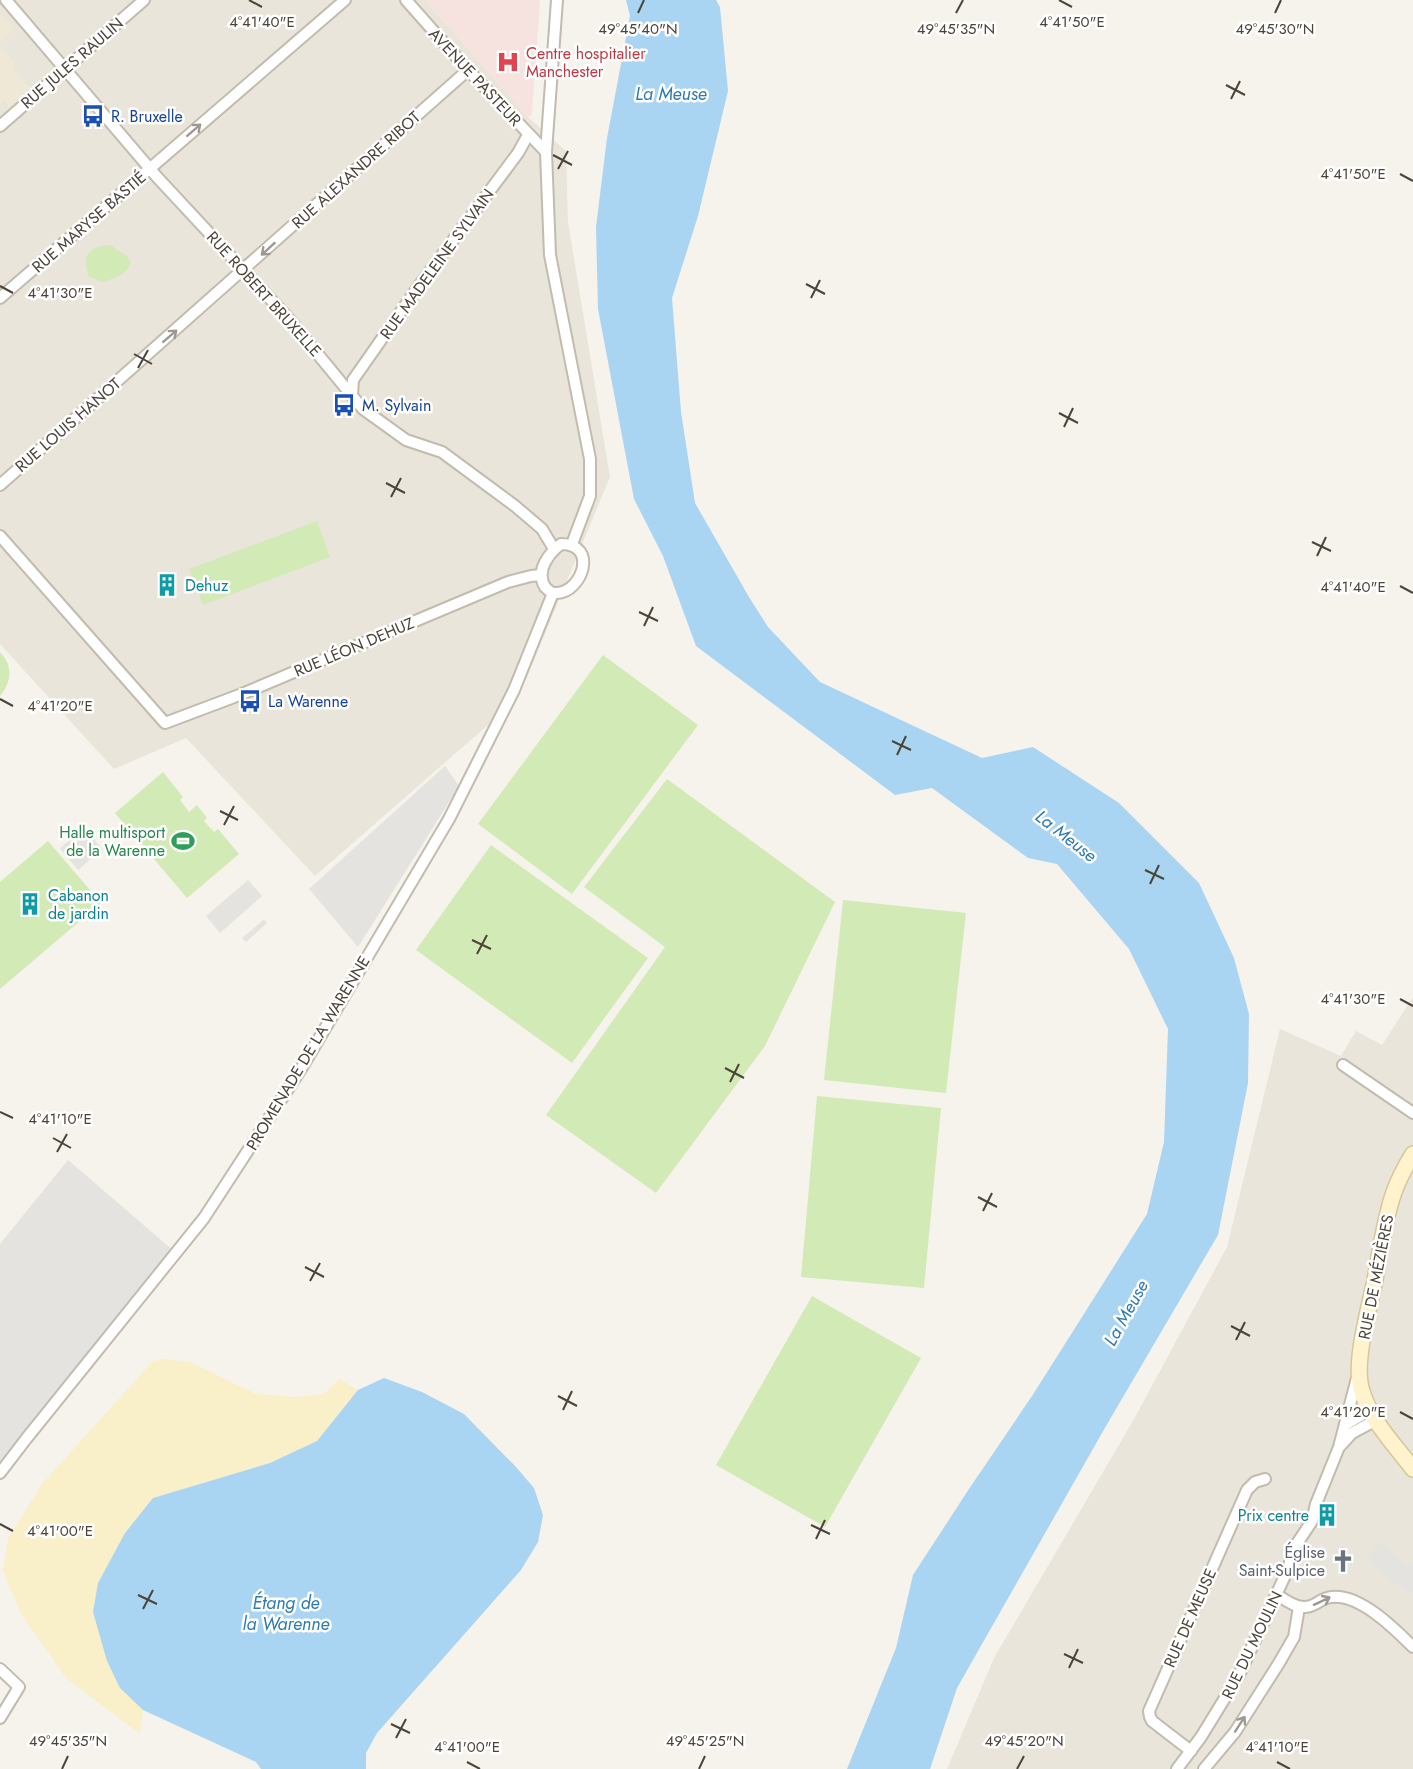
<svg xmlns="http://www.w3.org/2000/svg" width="1413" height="1769" viewBox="0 0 1413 1769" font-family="Jost,sans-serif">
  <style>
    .residential { fill: #eae5da }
    .education { fill: #efe8d6 }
    .medical { fill: #f6e3e0 }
    .green { fill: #d2eab5 }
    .sand { fill: #f9efc9 }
    .parking { fill: #e5e3e0 }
    .water { fill: #a9d4f2 }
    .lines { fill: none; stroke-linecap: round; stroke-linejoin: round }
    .street-casing { stroke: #c2bbae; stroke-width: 14 }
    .secondary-casing { stroke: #d6c79b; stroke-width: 18 }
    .street { stroke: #fff; stroke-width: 10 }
    .secondary { stroke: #fff3cd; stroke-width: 15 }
    .oneway { stroke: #9c9892 }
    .ticks { fill: none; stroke: #4b4439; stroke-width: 2 }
    .labels { text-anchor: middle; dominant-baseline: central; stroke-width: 5; stroke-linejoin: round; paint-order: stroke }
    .health-label { font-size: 16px; fill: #be3a42; stroke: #fff; text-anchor: start }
    .street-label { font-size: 16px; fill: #4b4439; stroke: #fff }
    .transit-label { font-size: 16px; fill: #164399; stroke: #fff; text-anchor: start }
    .culture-label { font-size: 16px; fill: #0d838f; stroke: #fff; text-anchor: start }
    .leisure-label { font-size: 16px; fill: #27864d; stroke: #fff; text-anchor: end }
    .worship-label { font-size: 16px; fill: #5b616d; stroke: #fff; text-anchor: end }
    .water-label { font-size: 18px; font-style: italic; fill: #2e7ab2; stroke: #fff }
    .ticks-label { font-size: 15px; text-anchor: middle; fill: #4b4439; stroke: #fff; stroke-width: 5; stroke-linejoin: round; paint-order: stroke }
  </style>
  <rect width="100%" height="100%" fill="#f6f3ec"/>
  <g class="residential">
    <path d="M 0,0 L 425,0 L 528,117 L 566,151 L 568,222 L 610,477 L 527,677 L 488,725 L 315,876 L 186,738 L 114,769 L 0,644 Z"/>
    <path d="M 1413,997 L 1413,1769 L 947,1769 L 994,1658 L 1134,1419 L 1227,1247 L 1280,1029 L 1341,1056 L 1356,1031 L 1382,1045 Z"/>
  </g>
  <g class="education">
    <path d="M 0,13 L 15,29 L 0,42 Z"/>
    <path d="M 0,46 L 16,64 L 12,68 L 30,88 L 9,107 L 4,101 L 0,104 Z"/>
  </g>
  <path class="medical" d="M 425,0 L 540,0 L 532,115 L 528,117 Z"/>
  <g class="green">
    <path d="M 110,245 L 127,256 L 131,262 C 126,276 115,278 102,282 L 89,277 C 81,257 88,246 110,245 Z"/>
    <path d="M 317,521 L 330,557 L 203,605 L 189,569 Z"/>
    <path d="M 0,652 C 13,666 12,681 0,696 Z"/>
    <path d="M 603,655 L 698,725 L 572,894 L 478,824 Z"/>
    <path d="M 163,772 L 183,797 L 180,800 L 189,812 L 197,805 L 207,818 L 204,821 L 214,832 L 218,829 L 239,854 L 187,898 L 115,813 Z"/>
    <path d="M 667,779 L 835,902 L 765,1046 L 656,1193 L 546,1115 L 665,947 L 584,887 Z"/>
    <path d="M 48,841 L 101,903 L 0,989 L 0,882 Z"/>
    <path d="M 491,845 L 648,958 L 572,1063 L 416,950 Z"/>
    <path d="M 843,900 L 966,913 L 946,1093 L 824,1080 Z"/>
    <path d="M 817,1096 L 941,1108 L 924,1288 L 801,1277 Z"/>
    <path d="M 812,1296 L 921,1358 L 825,1527 L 716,1465 Z"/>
  </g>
  <path class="sand" d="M 164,1359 L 190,1362 L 256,1394 L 295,1397 L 324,1394 L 339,1379 L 358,1390 L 317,1441 L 270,1463 L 153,1498 L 120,1688 L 143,1710 L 140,1734 L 66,1678 L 21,1614 L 3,1571 L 8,1539 L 42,1484 L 153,1361 Z"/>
  <g class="parking">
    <path d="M 445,766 L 459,786 L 358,947 L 309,889 Z"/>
    <path d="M 84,828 L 102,849 L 78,870 L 60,848 Z"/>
    <path d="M 248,880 L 262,896 L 220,933 L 206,916 Z"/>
    <path d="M 264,919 L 267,923 L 246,942 L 242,938 Z"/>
    <path d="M 68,1160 L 175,1252 L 0,1477 L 0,1244 Z"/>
    <path d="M 1381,1542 L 1407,1566 L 1413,1562 L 1413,1591 L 1409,1595 L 1367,1558 Z"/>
  </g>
  <g class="water">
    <path d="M 626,0 L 716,0 L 720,7 L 728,91 L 698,216 L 672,298 L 681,412 L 695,503 L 749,597 L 768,627 L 820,682 L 982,758 L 1033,747 L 1119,803 L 1199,883 L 1234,958 L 1249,1014 L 1248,1083 L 1218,1235 L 1106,1426 L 957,1688 L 930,1769 L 847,1769 L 896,1648 L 913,1575 L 969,1489 L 1034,1393 L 1147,1214 L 1164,1142 L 1168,1029 L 1129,949 L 1057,864 L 1028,858 L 932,788 L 895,795 L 696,646 L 663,556 L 634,499 L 598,309 L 596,227 L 607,138 L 630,16 Z"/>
    <path d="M 384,1378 L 422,1392 L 464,1414 L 516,1467 L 534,1488 L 543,1515 L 538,1542 L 521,1570 L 377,1733 L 366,1753 L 366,1769 L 261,1769 L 256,1762 L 143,1710 L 120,1688 L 107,1661 L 93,1612 L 98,1583 L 125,1533 L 153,1498 L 270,1463 L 317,1441 L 358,1390 Z"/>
  </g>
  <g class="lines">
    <g class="street-casing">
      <g id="street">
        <path d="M 6,0 L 157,177 L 288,318 L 363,409 L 406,440 L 442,452 L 515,506 L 542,529 L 554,549"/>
        <path d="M 406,0 L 468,70 L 546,152"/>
        <path d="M 557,0 L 546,152 L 550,255 L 590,459 L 590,496 L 572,544"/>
        <path d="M 0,126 L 144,0"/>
        <path d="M 0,298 L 345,0"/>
        <path d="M 352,395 L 353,380 L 416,290 L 518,153 L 528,135"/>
        <path d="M 0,485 L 468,70"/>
        <path d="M 0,536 L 165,723 L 242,694 L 508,582 L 531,576 L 541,575"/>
        <path d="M 561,544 C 599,544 582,592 557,593 C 551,593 549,591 545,587 C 535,571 549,553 561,544 Z"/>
        <path d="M 1343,1065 L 1413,1113"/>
        <path d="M 1345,1425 L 1370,1410"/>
        <path d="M 1341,1445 L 1352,1433 L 1376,1420"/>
        <path d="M 0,1473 L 26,1439 L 204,1218 L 301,1069 L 449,819 L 514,690 L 553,593"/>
        <path d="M 1277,1595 C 1289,1602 1301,1612 1315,1604 C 1320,1601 1326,1597 1332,1597 C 1360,1594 1395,1629 1413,1647"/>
        <path d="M 0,1669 L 19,1687 L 0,1718"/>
        <path d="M 1191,1751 L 1152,1721 L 1150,1717 L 1149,1711 L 1247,1490 L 1255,1482 L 1265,1479"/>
        <path d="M 1177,1769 L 1201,1737 L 1239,1675 L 1289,1567 L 1292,1551 L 1312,1521 L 1316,1504 L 1339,1447 L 1357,1378"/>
        <path d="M 1204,1769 L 1235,1732 L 1279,1663 L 1294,1637 L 1299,1607"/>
      </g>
    </g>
    <g class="secondary-casing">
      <path id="secondary" d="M 1413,1154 C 1405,1167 1398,1180 1393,1195 C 1384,1222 1380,1252 1375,1280 C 1369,1309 1354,1361 1361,1388 C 1369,1419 1395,1445 1413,1469"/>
    </g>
    <use href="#street" class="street"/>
    <use href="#secondary" class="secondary"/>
  </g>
  <defs><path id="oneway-shaft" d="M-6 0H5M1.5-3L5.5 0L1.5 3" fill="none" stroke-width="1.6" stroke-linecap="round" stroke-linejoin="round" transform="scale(1.5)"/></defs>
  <g class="oneway">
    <use href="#oneway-shaft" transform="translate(194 130) rotate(-41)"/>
    <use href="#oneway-shaft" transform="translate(268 249) rotate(138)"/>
    <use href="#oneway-shaft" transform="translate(170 336) rotate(-41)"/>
    <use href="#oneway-shaft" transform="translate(1322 1601) rotate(-25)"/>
    <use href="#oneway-shaft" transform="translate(1240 1724) rotate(-57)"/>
  </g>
  <path class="ticks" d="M 249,0 L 262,7M 1059,0 L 1072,7M 638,13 L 644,0M 956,13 L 963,0M 1275,13 L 1281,0M 1226,85 L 1245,95M 1231,99 L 1240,81M 553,155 L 572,165M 558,169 L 568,151M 1400,174 L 1413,181M 806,284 L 825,294M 0,286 L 13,293M 811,298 L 820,280M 134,354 L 152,364M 138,368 L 148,350M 1059,413 L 1078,423M 1064,427 L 1073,408M 386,483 L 405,493M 391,497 L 401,478M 1312,542 L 1331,551M 1317,556 L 1326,537M 1400,586 L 1413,593M 639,612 L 658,621M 644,626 L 653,607M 0,699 L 13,706M 892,741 L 911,750M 897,755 L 906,736M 220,811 L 238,820M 224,825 L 234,806M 1145,870 L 1164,879M 1150,884 L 1159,865M 472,940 L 491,949M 477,954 L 487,935M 1400,999 L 1413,1006M 725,1068 L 744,1078M 730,1082 L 739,1064M 0,1112 L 13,1118M 53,1138 L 71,1148M 57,1152 L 67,1134M 978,1197 L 997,1207M 983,1211 L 992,1193M 305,1267 L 324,1277M 310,1281 L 320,1263M 1231,1326 L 1250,1336M 1236,1340 L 1245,1322M 558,1396 L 577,1406M 563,1410 L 572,1391M 1400,1412 L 1413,1419M 0,1524 L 13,1531M 811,1525 L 830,1534M 816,1539 L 825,1520M 138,1595 L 157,1604M 143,1609 L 153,1590M 1064,1654 L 1083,1663M 1069,1668 L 1078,1649M 391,1724 L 410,1733M 396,1738 L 406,1719M 467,1762 L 480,1769M 1277,1762 L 1290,1769M 62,1769 L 68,1756M 699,1769 L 705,1756M 1017,1769 L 1024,1756"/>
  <defs>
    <g id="hospital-bare" transform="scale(1.8)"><path d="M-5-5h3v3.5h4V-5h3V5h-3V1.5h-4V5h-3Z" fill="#e0444e" stroke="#fff" stroke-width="2.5" paint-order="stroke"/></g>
    <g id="bus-bare" transform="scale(1.8)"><path d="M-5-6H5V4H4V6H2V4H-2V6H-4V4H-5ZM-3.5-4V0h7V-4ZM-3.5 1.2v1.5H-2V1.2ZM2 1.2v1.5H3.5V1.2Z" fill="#1a4fb4" stroke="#fff" stroke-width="2.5" paint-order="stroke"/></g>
    <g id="building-bare" transform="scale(1.8)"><path d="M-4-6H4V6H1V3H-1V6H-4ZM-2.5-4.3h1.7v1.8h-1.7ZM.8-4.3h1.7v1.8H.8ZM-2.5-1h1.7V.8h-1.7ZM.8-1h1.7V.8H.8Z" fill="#0f9aa8" stroke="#fff" stroke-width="2.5" paint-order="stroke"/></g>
    <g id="stadium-bare" transform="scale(1.8)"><path d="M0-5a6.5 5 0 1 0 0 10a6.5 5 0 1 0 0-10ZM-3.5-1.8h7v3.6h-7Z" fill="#2e9e5b" stroke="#fff" stroke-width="2.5" paint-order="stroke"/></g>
    <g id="church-bare" transform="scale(1.8)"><path d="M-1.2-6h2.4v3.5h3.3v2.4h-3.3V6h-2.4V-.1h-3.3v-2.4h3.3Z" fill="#6b7280" stroke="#fff" stroke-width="2.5" paint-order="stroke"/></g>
  </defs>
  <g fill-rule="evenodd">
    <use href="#hospital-bare" x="508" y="62"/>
    <use href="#bus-bare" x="93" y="116"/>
    <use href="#bus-bare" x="344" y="405"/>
    <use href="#building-bare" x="167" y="585"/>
    <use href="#bus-bare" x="250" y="701"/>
    <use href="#stadium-bare" x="183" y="841"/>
    <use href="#building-bare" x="30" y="904"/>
    <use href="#building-bare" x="1327" y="1515"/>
    <use href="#church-bare" x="1343" y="1561"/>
  </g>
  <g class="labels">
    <g class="health-label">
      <text x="526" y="53">Centre hospitalier<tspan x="526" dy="18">Manchester</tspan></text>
    </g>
    <g class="street-label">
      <text transform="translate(72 63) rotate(-41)">RUE JULES RAULIN</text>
      <text transform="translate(475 77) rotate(47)">AVENUE PASTEUR</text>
      <text transform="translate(356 170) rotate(-42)">RUE ALEXANDRE RIBOT</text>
      <text transform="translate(89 222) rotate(-41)">RUE MARYSE BASTIÉ</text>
      <text transform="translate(437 264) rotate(-54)">RUE MADELEINE SYLVAIN</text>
      <text transform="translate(264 294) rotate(48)">RUE ROBERT BRUXELLE</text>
      <text transform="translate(68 425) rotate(-41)">RUE LOUIS HANOT</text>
      <text transform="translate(354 647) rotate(-23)">RUE LÉON DEHUZ</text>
      <text transform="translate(308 1053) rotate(-59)">PROMENADE DE LA WARENNE</text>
      <text transform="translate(1376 1277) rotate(-79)">RUE DE MÉZIÈRES</text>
      <text transform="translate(1190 1618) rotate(-66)">RUE DE MEUSE</text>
      <text transform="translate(1252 1645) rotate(-64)">RUE DU MOULIN</text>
    </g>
    <g class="transit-label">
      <text x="111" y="116">R. Bruxelle</text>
      <text x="362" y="405">M. Sylvain</text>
      <text x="268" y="701">La Warenne</text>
    </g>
    <g class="culture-label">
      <text x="185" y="585">Dehuz</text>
      <text x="48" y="895">Cabanon<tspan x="48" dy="18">de jardin</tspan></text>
      <text x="1309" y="1515" text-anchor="end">Prix centre</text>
    </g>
    <g class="leisure-label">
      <text x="165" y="832">Halle multisport<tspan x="165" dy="18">de la Warenne</tspan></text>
    </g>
    <g class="worship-label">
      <text x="1325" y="1552">Église<tspan x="1325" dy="18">Saint-Sulpice</tspan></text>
    </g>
    <g class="water-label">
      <text x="671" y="94">La Meuse</text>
      <text transform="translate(1066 836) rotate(38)">La Meuse</text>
      <text transform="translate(1126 1313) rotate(-61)">La Meuse</text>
      <text x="286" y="1603">Étang de<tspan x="286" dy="21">la Warenne</tspan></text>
    </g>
  </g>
  <g class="ticks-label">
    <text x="1072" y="27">4°41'50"E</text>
    <text x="262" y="27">4°41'40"E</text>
    <text x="638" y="34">49°45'40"N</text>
    <text x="956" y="34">49°45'35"N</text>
    <text x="1275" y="34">49°45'30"N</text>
    <text x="1353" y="179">4°41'50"E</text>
    <text x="60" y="298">4°41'30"E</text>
    <text x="1353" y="592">4°41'40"E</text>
    <text x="60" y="711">4°41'20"E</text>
    <text x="1353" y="1004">4°41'30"E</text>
    <text x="60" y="1124">4°41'10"E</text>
    <text x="1353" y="1417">4°41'20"E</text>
    <text x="60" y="1536">4°41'00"E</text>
    <text x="68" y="1746">49°45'35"N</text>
    <text x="705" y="1746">49°45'25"N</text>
    <text x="1024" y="1746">49°45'20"N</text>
    <text x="467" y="1752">4°41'00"E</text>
    <text x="1277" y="1752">4°41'10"E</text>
  </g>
</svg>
